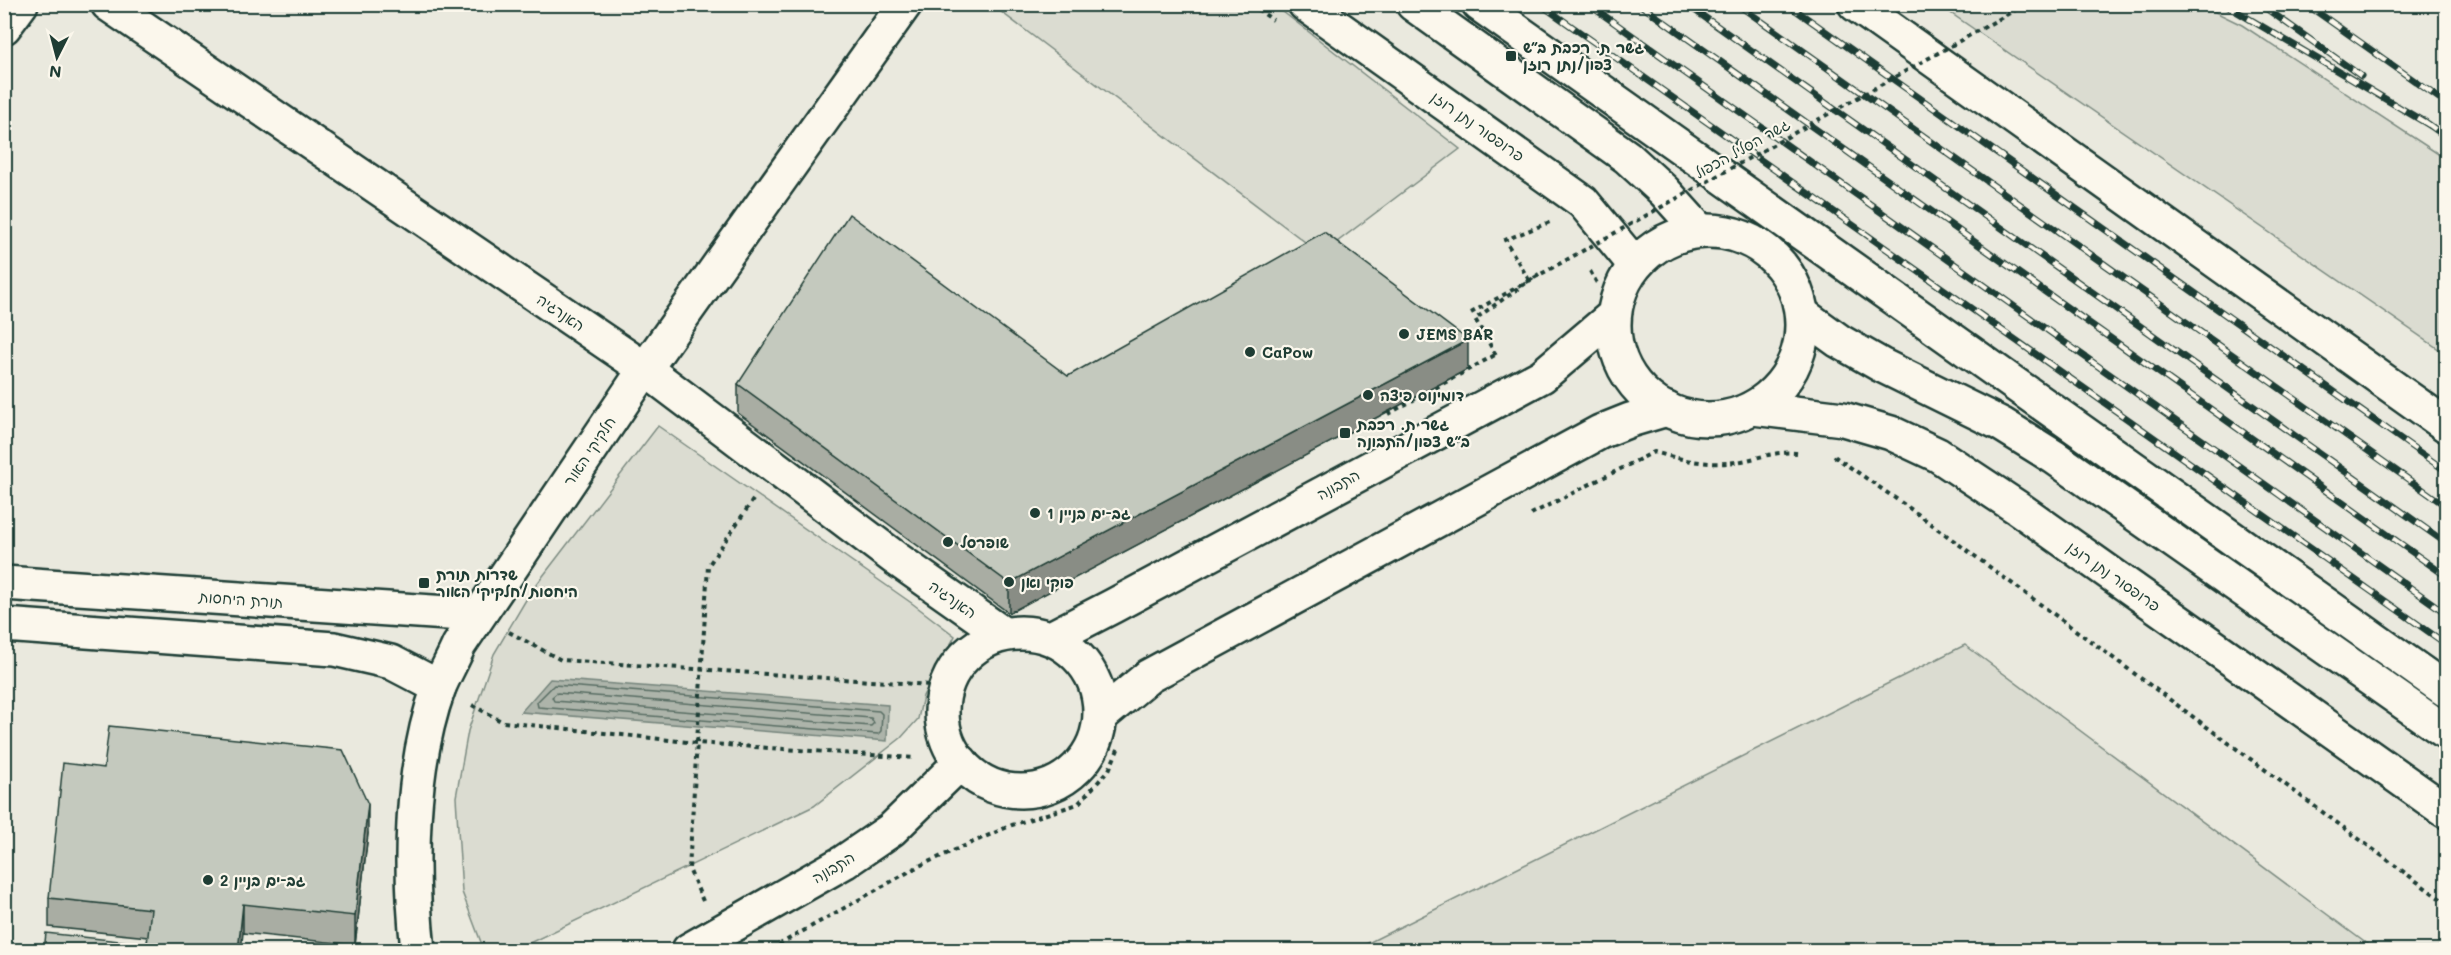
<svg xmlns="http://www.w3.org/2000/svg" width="2451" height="955" viewBox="0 0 2451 955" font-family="Mali,'Playpen Sans Hebrew',sans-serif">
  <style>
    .built { fill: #eae9de }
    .green { fill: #dbdcd1; stroke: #7d8c82; stroke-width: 1.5 }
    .water { fill: #adb4aa; stroke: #74847b; stroke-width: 1.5 }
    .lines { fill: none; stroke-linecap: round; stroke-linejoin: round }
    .shore { stroke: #586d63; stroke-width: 1.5 }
    .minor-casing { stroke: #1f3d34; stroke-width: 38 }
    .path { stroke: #1f3d34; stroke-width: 4; stroke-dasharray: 4.5 4.5; stroke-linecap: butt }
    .minor { stroke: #fbf7ec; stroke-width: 33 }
    .rail-casing { stroke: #1f3d34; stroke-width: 7 }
    .rail { stroke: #fbf7ec; stroke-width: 4.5; stroke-dasharray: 14; stroke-linecap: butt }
    .path-bridge { stroke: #1f3d34; stroke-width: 4; stroke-dasharray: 4.5 4.5; stroke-linecap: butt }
    .wall { fill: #a9ada3; stroke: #1f3d34; stroke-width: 1.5 }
    .shaded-wall { fill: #898d85; stroke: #1f3d34; stroke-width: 1.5 }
    .building { fill: #c4c9be; stroke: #1f3d34; stroke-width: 1.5 }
    .poi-dot { fill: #1f3d34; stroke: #fbf7ec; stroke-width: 2 }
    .labels { text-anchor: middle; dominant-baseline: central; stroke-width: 4.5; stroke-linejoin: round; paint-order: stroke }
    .poi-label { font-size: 15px; font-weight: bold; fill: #1f3d34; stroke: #fbf7ec; text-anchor: start }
    .street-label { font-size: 15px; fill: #1f3d34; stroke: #fbf7ec }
  </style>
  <rect width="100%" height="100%" fill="#fbf7ec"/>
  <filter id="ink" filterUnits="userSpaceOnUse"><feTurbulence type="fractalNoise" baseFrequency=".0167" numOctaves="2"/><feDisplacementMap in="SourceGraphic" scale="12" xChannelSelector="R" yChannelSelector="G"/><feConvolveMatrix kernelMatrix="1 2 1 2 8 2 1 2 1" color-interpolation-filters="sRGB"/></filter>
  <g filter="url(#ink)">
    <rect class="built" x="5" y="5" width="2441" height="945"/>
    <g class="green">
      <path d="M 992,5 L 1274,5 L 1460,149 L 1321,254 Z"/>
      <path d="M 1939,5 L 2201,5 L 2242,25 L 2446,159 L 2446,354 Z"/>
      <path d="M 658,426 L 913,604 L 955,636 L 923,696 L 918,719 L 901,738 L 814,806 L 515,950 L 484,950 L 462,892 L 456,797 L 468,731 L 494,654 L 530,593 Z"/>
      <path d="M 1965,645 L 2375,950 L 1354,950 Z"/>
    </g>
    <path class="water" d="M 550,679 L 888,705 L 887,741 L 521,712 Z"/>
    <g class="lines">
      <g class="shore">
        <path d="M 554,685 L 879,711 L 882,714 L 881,731 L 878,734 L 538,707 L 537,702 Z"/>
        <path d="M 557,693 L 871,718 L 874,723 L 871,726 L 554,701 L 552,697 Z"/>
      </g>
      <g class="minor-casing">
        <g id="minor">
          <path d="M 108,4 L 645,369 L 895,558 L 1003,634"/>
          <path d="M 1305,4 L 1583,202 L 1635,265"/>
          <path d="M 1413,4 L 1627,157 L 1664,191 L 1700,231"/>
          <path d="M 1479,4 L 2446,690"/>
          <path d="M 1855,4 L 2446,425"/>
          <path d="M 4,27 L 21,4"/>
          <circle cx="1708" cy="325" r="94"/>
          <path d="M 1803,315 L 1839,341 L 1881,365 L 2001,424 L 2054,457 L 2446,732"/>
          <path d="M 1753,408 L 1843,419 L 1891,433 L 1938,455 L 2018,508 L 2446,811"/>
          <path d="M 4,583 L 477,615"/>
          <path d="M 4,625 L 334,649 L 391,662 L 439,687"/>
          <circle cx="1021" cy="712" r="79"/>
          <path d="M 1051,638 L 1113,606 L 1542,376 L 1614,315"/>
          <path d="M 1101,716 L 1149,676 L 1600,432 L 1630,420 L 1667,409"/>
          <path d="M 418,950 C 409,867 410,767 439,687 C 445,673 453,659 459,645 L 645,369 L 905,4"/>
          <path d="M 689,950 L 844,862 L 891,830 L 961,762"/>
        </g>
      </g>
      <g class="path">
        <path d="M 1250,4 L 1273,20"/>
        <path d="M 1590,271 L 1598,285"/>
        <path d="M 1529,280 L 1505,240 L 1550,222"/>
        <path d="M 1496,355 L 1475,319 L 1539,274"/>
        <path d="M 1388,414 L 1495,355"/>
        <path d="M 1834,456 L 1915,512 L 2446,903"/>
        <path d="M 1531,514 L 1654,452 C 1683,460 1711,467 1742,461 C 1762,457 1776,451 1797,453"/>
        <path d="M 509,632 L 561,660 L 945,686"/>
        <path d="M 472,705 L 503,722 L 697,743 L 914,758"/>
        <path d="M 703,901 L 689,869 L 708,566 L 755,497"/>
        <path d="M 771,949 L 919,866 L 1012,825 L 1078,804 L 1109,770 L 1119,747"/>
      </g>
      <use href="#minor" class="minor"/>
      <g class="rail-casing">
        <g id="rail">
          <path d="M 1540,4 L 2446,644"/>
          <path d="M 1588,4 L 2446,613"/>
          <path d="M 1639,4 L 2446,576"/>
          <path d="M 1686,4 L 2446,543"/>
          <path d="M 1737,4 L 2446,506"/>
          <path d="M 1787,4 L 2446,471"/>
          <path d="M 2224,4 L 2431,126"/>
          <path d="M 2260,4 L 2361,76"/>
          <path d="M 2306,4 L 2446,103"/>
          <path d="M 2424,121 L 2446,137"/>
        </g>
      </g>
      <use href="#rail" class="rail"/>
      <path class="path-bridge" d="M 1471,313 L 2026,4"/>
    </g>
    <g class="wall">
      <path d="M 1468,369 L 1009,613 L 738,413 L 738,384 L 1068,376 Z"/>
      <path d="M 104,768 L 368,833 L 355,945 L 243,933 L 147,944 L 148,937 L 49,927 L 49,898 Z"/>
    </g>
    <g class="shaded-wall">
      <path d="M 1468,340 L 1468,369 L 1009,613 L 1009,583 Z"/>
      <path d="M 368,804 L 368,833 L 355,945 L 355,916 Z"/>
      <path d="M 243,904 L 243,933 L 241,951 L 238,951 Z"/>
    </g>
    <g class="building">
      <path d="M 849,214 L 1068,376 L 1324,232 L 1468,340 L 1009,583 L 738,384 Z"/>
      <path d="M 109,726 L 343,750 L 368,804 L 355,916 L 243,904 L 238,951 L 44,951 L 46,933 L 147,944 L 151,909 L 49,898 L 63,763 L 104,768 Z"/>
    </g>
  </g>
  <g class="poi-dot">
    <rect x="1505" y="50" width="12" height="12" rx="3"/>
    <circle cx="1404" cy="334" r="6"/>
    <circle cx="1250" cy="352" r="6"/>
    <circle cx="1368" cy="395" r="6"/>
    <rect x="1339" y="427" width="12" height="12" rx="3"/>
    <circle cx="1035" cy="513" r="6"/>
    <circle cx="948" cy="542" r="6"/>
    <circle cx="1009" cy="582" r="6"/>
    <rect x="418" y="577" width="12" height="12" rx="3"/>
    <circle cx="208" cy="880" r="6"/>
  </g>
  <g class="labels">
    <g class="poi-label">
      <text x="1523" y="47">גשר ת. רכבת ב״ש<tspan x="1523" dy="17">צפון/נתן רוזן</tspan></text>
      <text x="1416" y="334">JEMS BAR</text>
      <text x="1262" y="352">CaPow</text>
      <text x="1380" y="395">דומינוס פיצה</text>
      <text x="1357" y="424">גשר ת. רכבת<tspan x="1357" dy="17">ב״ש צפון/התבונה</tspan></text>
      <text x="1047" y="513">גב-ים בניין 1</text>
      <text x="960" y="542">שופרסל</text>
      <text x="436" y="574">שדרות תורת<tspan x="436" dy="17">היחסות/חלקיקי האור</tspan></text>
      <text x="1021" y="582">פוקי ואן</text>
      <text x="220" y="880">גב-ים בניין 2</text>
    </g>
    <g class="street-label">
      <text transform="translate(1478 126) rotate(35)">פרופסור נתן רוזן</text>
      <text transform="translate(1742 148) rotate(-29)">גשר הסליל הכפול</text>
      <text transform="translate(561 312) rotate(34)">האנרגיה</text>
      <text transform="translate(589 451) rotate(-56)">חלקיקי האור</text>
      <text transform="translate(1338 484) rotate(-29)">התבונה</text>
      <text transform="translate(2114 576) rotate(35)">פרופסור נתן רוזן</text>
      <text transform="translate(241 599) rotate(4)">תורת היחסות</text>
      <text transform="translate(953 599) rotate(35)">האנרגיה</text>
      <text transform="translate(833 867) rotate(-31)">התבונה</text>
    </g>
  </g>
  <rect width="2451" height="955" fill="none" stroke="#fbf7ec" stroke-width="24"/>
  <rect x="12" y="12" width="2427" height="931" fill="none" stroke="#1f3d34" stroke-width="2" filter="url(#ink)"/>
  <g transform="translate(57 57) rotate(186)" stroke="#fbf7ec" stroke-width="4.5" paint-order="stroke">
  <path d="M0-4.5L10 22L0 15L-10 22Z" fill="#1f3d34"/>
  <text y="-9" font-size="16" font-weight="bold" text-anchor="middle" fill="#1f3d34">N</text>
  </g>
</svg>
